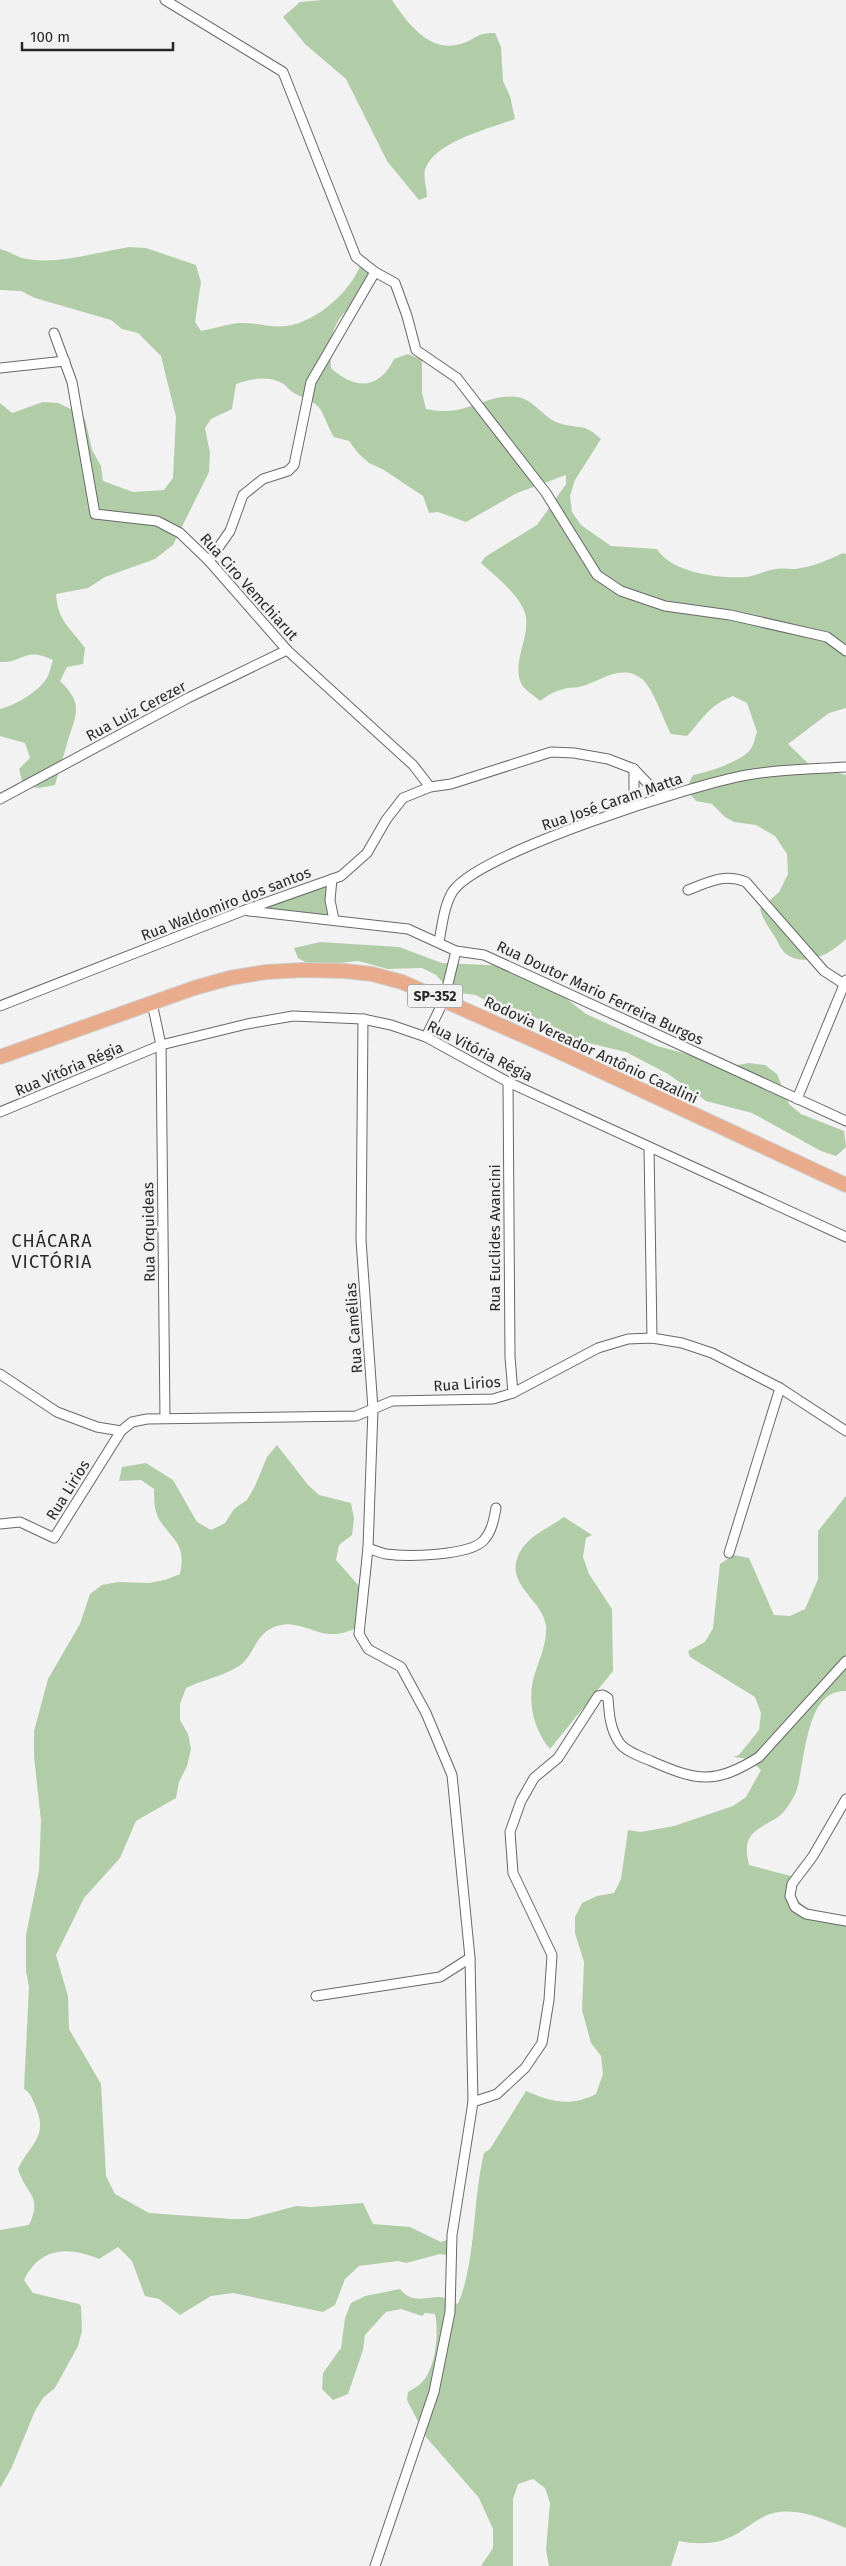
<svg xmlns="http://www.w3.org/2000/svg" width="846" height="2566" viewBox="0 0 846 2566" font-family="'Fira Sans',sans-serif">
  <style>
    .green { fill: #b1cda8 }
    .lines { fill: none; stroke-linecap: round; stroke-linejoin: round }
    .minor-casing { stroke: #686869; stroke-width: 11 }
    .primary-casing { stroke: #d0d0d0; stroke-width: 16 }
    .minor { stroke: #fff; stroke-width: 9 }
    .primary { stroke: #e8ab8c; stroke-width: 14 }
    .labels { text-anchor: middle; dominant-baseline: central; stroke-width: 5; stroke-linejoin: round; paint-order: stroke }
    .shield { fill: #f2f2f3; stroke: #656566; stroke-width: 1 }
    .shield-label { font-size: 14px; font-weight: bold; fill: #282829 }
    .street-label { font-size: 15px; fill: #282829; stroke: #f2f2f3 }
    .quarter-label { font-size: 18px; letter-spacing: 1px; fill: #282829; stroke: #f2f2f3 }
  </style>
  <rect width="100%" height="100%" fill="#f2f2f3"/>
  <g class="green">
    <path d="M 322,0 L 392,0 C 408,24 432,57 466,42 C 480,36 478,33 495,33 L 501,47 L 503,81 L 510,96 L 515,119 C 491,128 433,142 425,170 C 423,177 427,190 427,197 L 419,200 L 387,161 L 346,79 L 305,44 L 283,17 L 300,2 Z"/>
    <path d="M 129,247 L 146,248 L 196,265 L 201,282 L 195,322 L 201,331 C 213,329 227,324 239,323 C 254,322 271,328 286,326 C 318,322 355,288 363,258 C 375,266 373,277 371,290 C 338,315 328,325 331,368 C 355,390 379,390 394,359 L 408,354 L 422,360 L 422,393 L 426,409 C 436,411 446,412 457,410 C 478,406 494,394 517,397 C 534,399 543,418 559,423 C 580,430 583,422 601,439 L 575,480 L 570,496 L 572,512 L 581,525 L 611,546 L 657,549 C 671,573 721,579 746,577 C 756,576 766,570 776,569 C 782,568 789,569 795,569 C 811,567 829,560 843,553 L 846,554 L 846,708 L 829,713 L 788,744 L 810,765 L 846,775 L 846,939 C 830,954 806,968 786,954 C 781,950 778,942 775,937 C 769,928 763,920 760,909 L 779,892 L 788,874 L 787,854 L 775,836 L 756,825 L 734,822 L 725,817 L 712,804 L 696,801 L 686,789 L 693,775 C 708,772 740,762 750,750 C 754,745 755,737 757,732 L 747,703 L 733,696 C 708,706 704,718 687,736 L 671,734 C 663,719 653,688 642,679 C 621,662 598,683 579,687 C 574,688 569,687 564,689 C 554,691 547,696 540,701 C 535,696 526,691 522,685 C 510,663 532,636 525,613 C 518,593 496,577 481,563 L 485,557 L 537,525 L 566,484 L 566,475 L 517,493 L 466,522 L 438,512 L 429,513 L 423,496 L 384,470 L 369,463 L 358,453 L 349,441 L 334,437 C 328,428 325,416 320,409 C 314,400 302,398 294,393 C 289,390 286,385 282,383 C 267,375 250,379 236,384 L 232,409 L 211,419 L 205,428 L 210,453 L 209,472 L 173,545 L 155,559 L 105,577 L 88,588 L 56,594 C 58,622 70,627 85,648 L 83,664 L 67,667 L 60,681 C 83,703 77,713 68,740 C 64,755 59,770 55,785 L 39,788 L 23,785 L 19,769 L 30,758 L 25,743 L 0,736 L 0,709 C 16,705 40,691 48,676 C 50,671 51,665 53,660 C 24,646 24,663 0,662 L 0,403 L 12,413 L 43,402 L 58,403 L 73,410 L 85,419 L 92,450 L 101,466 L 103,481 L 133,492 L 164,490 L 173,478 L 176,417 L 161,356 L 138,333 L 122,329 L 111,320 L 35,298 L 21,291 L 0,290 L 0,249 C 8,251 14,255 22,258 C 53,266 98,252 129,247 Z"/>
    <path d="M 329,883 L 331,917 L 258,908 Z"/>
    <path d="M 320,942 L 399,947 L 442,963 L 506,966 L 549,985 L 586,1014 L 657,1046 L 733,1066 L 749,1063 L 765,1065 L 777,1074 L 789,1104 L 801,1114 L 844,1131 L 846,1147 L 836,1156 L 821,1151 L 752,1113 L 706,1101 L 668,1074 L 626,1052 L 580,1041 L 521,1010 L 490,1003 L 476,995 L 460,993 L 446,986 L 436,975 L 422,968 L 388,969 L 358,961 L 312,966 L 298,958 L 294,948 Z"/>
    <path d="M 277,1445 L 308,1485 L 319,1495 L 351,1503 L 354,1519 L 352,1535 L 339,1545 L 336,1560 L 359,1586 L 362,1625 C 352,1630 342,1635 330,1634 C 313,1633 298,1621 281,1625 C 254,1631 257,1653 239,1666 C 224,1676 202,1680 186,1688 L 180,1704 L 180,1720 L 188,1734 L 191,1749 L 187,1766 L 179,1782 L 176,1798 L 136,1821 L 120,1858 L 84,1898 L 56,1955 L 68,1996 L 69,2029 L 101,2084 L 106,2176 L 115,2194 L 149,2213 L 232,2219 L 247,2219 L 296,2206 L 311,2207 L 363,2203 L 373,2224 L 410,2227 L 441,2242 L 447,2240 L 450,2231 L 447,2255 L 440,2254 L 406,2263 L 398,2261 L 359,2266 L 345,2279 L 335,2305 L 323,2312 L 233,2293 L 211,2296 L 180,2315 L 159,2299 L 145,2296 L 132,2261 L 118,2247 L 99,2259 C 68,2246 40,2247 24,2280 L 33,2293 L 79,2304 L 81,2306 L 82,2331 L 78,2346 L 55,2388 L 43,2398 L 35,2411 L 11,2469 L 0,2488 L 0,2230 L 29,2225 C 43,2195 26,2195 18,2169 C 31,2142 49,2138 35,2105 C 32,2098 30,2092 24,2089 L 29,1987 L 26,1971 L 26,1935 L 39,1871 L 41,1821 L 34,1756 L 34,1731 L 48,1679 L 80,1624 L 90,1594 L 102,1585 L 118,1582 L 149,1583 L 165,1580 L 180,1574 C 186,1545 175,1542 160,1521 C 154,1511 154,1500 154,1489 L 141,1480 L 119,1481 L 122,1467 L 146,1463 L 173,1480 L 197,1522 L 211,1530 L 225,1523 L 234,1509 L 247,1500 L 255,1486 L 267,1457 Z"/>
    <path d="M 846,1496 L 846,1691 C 804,1689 806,1764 796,1792 C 792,1801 784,1814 775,1819 C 752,1832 742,1836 749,1865 L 791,1876 C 789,1910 820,1913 846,1921 L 846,2528 C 826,2520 802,2509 779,2512 C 759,2514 746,2531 728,2538 C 714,2545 694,2544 679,2541 L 671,2566 L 549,2566 L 546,2550 L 550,2503 L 545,2488 L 533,2479 L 518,2484 L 513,2499 L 513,2566 L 481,2566 L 493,2548 L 493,2529 L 479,2498 L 426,2437 L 407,2400 L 408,2392 C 413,2389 420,2385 424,2380 C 436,2365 439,2332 435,2314 L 425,2313 L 422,2316 L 401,2309 L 386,2312 L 365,2335 L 363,2350 L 348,2394 L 333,2400 L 322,2389 L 323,2373 L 341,2348 L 345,2318 L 351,2303 L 365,2296 L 400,2289 C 412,2304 425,2297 440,2297 C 443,2297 453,2302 458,2304 C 477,2258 472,2202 484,2153 L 490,2149 L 526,2091 C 551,2102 571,2107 596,2094 L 603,2074 L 601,2056 L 591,2043 L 582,2010 L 584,1962 L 575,1933 L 575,1917 L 582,1903 L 597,1896 L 614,1893 L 621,1879 L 628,1830 L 641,1832 L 674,1826 L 733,1806 L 746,1797 L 761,1770 L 749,1759 L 733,1757 L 739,1755 L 759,1730 L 761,1713 L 755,1697 L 690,1657 L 688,1651 L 705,1642 L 713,1628 L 720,1564 L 733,1555 L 749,1558 L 774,1615 L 790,1616 L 805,1609 L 818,1579 L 818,1531 Z"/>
    <path d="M 564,1517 L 592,1535 L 586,1538 L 583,1557 L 589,1574 L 612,1609 L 613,1671 L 550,1749 C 532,1727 526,1698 536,1670 C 541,1656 547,1641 546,1626 C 543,1601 508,1586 517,1559 C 524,1537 546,1530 564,1517 Z"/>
  </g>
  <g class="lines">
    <g class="minor-casing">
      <g id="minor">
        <path d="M 165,0 L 283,72 L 356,257 L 375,272 L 395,283 L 407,316 L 416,350 L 457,378 L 546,493 L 597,575 L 621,591 L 665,606 L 730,615 L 827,637 L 846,651"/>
        <path d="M 54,333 L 72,382 L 95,514 L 157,521 L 180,533 L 209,561 L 287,650 L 413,765 L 430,787"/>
        <path d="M 0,368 L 65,361"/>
        <path d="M 209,561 L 230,531 L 243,495 L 263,479 L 288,471 L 294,465 L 311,382 L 375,272"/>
        <path d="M 0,799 L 188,698 L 287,650"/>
        <path d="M 622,810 L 634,799 L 634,769"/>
        <path d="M 332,879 L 330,900 L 334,920"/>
        <path d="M 688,890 C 709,882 724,873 746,882 L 824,971 L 844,984"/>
        <path d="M 249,911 L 408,929 L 456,951 L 484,955 L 846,1121"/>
        <path d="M 439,942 C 442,926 444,905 453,891 C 480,852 695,784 747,775 C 779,769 814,769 846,767"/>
        <path d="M 152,1003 L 161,1045 L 165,1418"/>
        <path d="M 0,1006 L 245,910 L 341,876 L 367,853 L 386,820 L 403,798 L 430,787 L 451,784 L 551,752 L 574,753 L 608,759 L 634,769 L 654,790 L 669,795"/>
        <path d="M 363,1019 L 361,1240 L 373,1409 L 368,1548 L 359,1634 L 368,1649 L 401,1667 L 426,1713 L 452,1775 L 470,1958 L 473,2102 L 452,2235 L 450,2312 L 434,2392 L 375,2566"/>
        <path d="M 426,1037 L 444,1000 L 456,951"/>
        <path d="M 508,1082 L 510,1357 L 513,1393"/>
        <path d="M 797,1099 L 846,980"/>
        <path d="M 0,1112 L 161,1045 L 247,1024 L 293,1016 L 363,1019 L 391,1025 L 426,1037 L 508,1082 L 846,1237"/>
        <path d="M 649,1147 L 652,1338"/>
        <path d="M 0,1374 L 57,1412 L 97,1427 L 121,1431"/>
        <path d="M 0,1524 L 20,1522 L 54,1538 L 121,1431 L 132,1422 L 147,1419 L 356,1416 L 392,1401 L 493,1399 L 513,1393 L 598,1348 L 628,1339 L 652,1338 L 682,1343 L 712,1353 L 780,1388 L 846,1431"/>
        <path d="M 368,1548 C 374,1550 380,1553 386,1554 C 407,1557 470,1556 484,1540 C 492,1531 494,1519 496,1508"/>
        <path d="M 729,1553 L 780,1388"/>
        <path d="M 846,1799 L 813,1856 L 792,1884 L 790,1896 L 795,1907 L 806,1914 L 846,1921"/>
        <path d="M 316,1996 L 440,1977 L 470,1958"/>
        <path d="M 473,2102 L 497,2094 L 525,2068 L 542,2043 L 549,2000 L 552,1955 L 513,1873 L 510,1832 L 521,1801 L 534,1778 L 558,1758 L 598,1696 L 603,1695 L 608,1698 C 609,1713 610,1729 619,1742 C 624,1751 642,1757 651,1761 C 697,1781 715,1785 759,1757 L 846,1661"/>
      </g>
    </g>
    <g class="primary-casing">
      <path id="primary" d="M 0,1057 L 194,988 L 230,978 L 266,972 L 303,970 L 345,971 L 372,974 L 402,982 L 547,1046 L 846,1185"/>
    </g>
    <use href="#minor" class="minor"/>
    <use href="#primary" class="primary"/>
  </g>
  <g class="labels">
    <rect class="shield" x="407.5" y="984.5" width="55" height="23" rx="4"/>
    <g class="shield-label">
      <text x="435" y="996">SP-352</text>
    </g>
    <g class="street-label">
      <text transform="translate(249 587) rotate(48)">Rua Ciro Vemchiarut</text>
      <text transform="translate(136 711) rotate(-28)">Rua Luiz Cerezer</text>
      <text transform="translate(612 802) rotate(-19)">Rua José Caram Matta</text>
      <text transform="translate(226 904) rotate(-21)">Rua Waldomiro dos santos</text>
      <text transform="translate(600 993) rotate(25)">Rua Doutor Mario Ferreira Burgos</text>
      <text transform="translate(591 1050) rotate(25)">Rodovia Vereador Antônio Cazalini</text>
      <text transform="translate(480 1051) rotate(27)">Rua Vitória Régia</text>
      <text transform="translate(69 1069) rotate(-23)">Rua Vitória Régia</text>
      <text transform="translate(149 1232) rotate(-91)">Rua Orquideas</text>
      <text transform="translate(495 1238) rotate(-90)">Rua Euclides Avancini</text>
      <text transform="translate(354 1328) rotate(-94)">Rua Camélias</text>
      <text transform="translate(467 1384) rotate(-4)">Rua Lirios</text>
      <text transform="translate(68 1490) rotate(-58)">Rua Lirios</text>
    </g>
    <g class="quarter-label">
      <text x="52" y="1241">CHÁCARA<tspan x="52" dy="21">VICTÓRIA</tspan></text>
    </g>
  </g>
  <path d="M22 42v8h151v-8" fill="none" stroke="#282829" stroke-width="2.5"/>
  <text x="30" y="42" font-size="15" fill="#282829" stroke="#f2f2f3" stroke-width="4" paint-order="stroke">100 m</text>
</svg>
